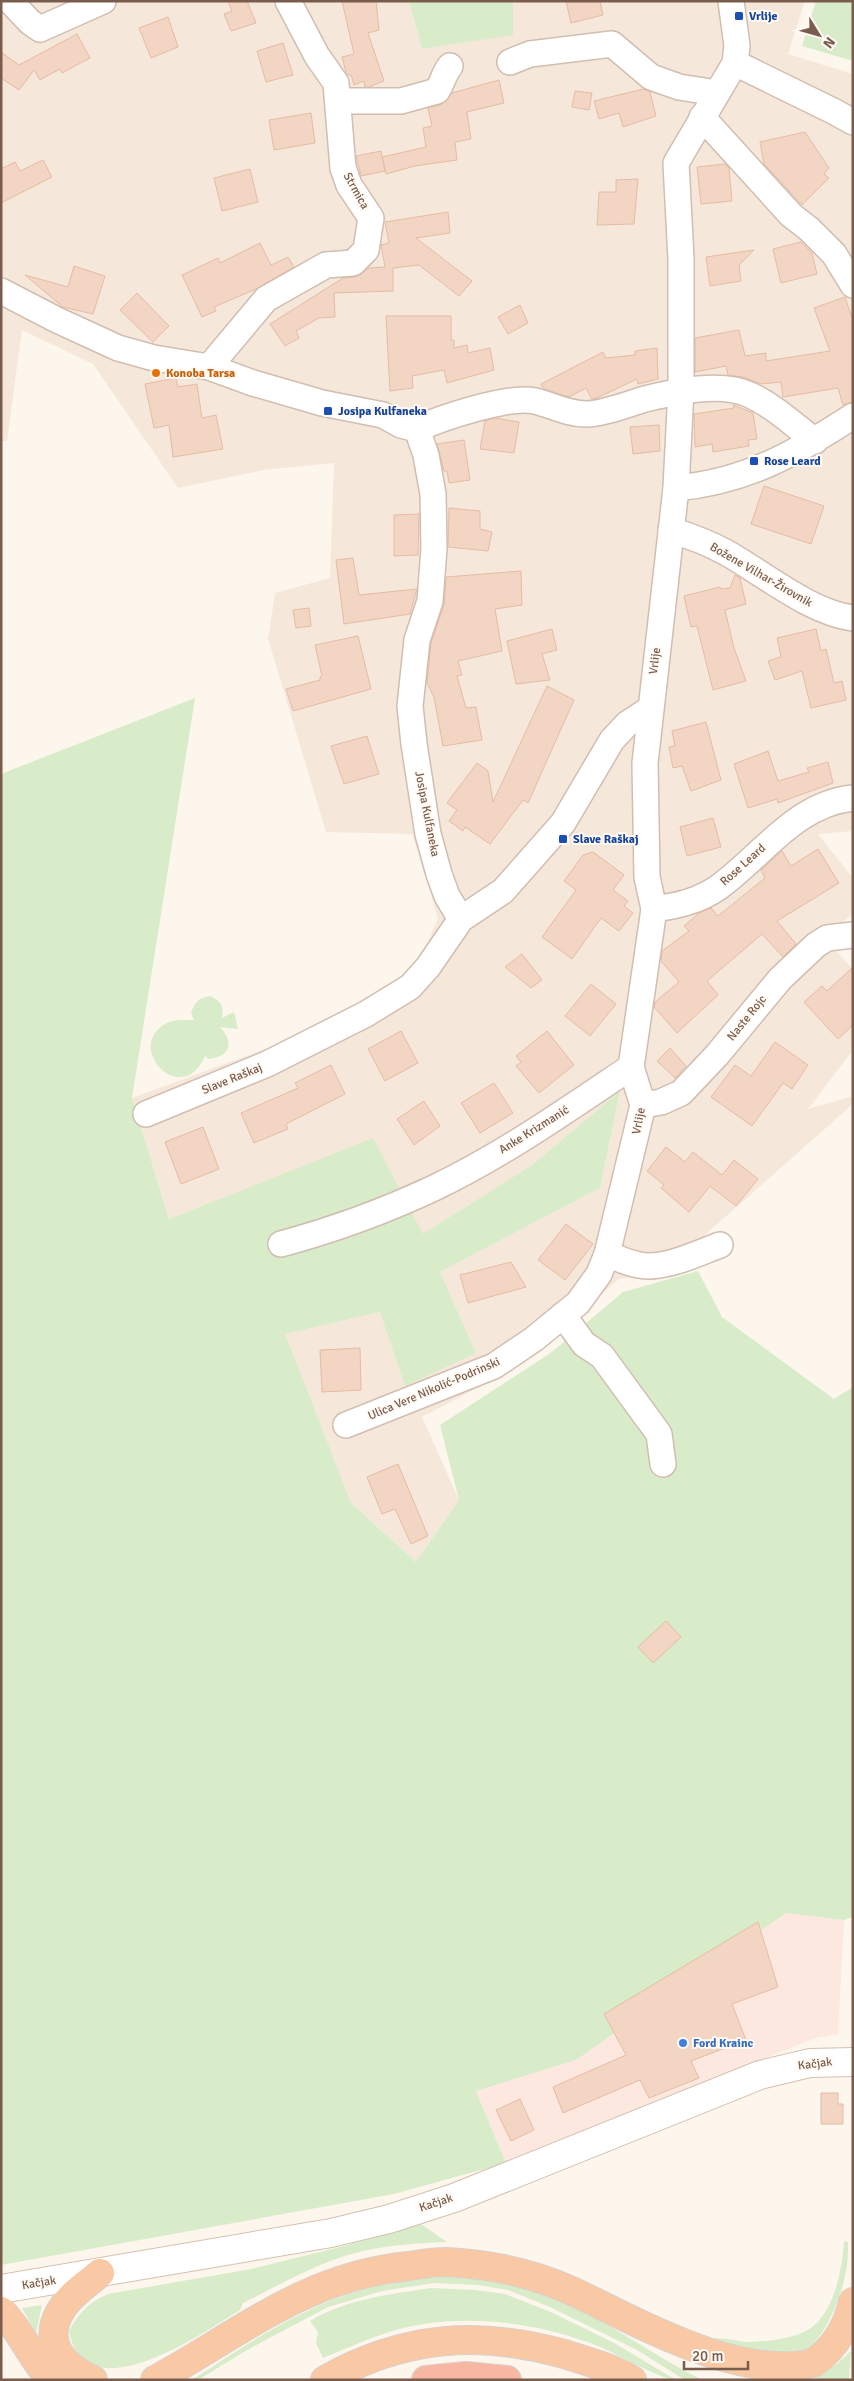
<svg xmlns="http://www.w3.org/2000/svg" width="854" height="2381" viewBox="0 0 854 2381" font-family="Signika,sans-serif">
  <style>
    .residential { fill: #f5e8da }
    .commercial { fill: #fde8e0 }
    .green { fill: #d8ecc9 }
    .building { fill: #f3d5c3; stroke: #e6bba3 }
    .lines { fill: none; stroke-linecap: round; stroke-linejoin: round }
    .minor-casing { stroke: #d1beb0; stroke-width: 28 }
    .secondary-casing { stroke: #d6c0b0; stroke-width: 30 }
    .trunk-casing { stroke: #dad1cd; stroke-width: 30 }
    .motorway-casing { stroke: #dad1cd; stroke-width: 30 }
    .minor { stroke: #fff; stroke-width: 25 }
    .secondary { stroke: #fff; stroke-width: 28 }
    .trunk { stroke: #f9c8a4; stroke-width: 28 }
    .motorway { stroke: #f7b7a3; stroke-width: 28 }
    .transit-dot { fill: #1a4fb4; stroke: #fffaf3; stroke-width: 2 }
    .food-dot { fill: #e8710a; stroke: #fffaf3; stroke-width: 2 }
    .shop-dot { fill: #3f7fe0; stroke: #fffaf3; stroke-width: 2 }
    .labels { text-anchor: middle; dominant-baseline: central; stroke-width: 4; stroke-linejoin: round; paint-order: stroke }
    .transit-label { font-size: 12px; font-weight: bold; fill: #164399; stroke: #fffaf3; text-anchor: start }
    .street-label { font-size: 12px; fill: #7a5c4d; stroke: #fffaf3 }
    .food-label { font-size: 12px; font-weight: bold; fill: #c56008; stroke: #fffaf3; text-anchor: start }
    .shop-label { font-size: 12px; font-weight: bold; fill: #366cbe; stroke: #fffaf3; text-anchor: start }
  </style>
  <rect width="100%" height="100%" fill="#fdf6ec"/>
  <path class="residential" d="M 1,1 L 409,1 L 422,49 L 512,1 L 805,1 L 788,54 L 853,74 L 853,831 L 818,834 L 853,878 L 853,914 L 823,937 L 853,969 L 853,1050 L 808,1109 L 853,1096 L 853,1104 L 706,1234 L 678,1269 L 619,1279 L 515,1368 L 422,1417 L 459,1500 L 416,1562 L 351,1503 L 279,1335 L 380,1312 L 476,1353 L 440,1272 L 600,1188 L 620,1091 L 532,1165 L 423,1235 L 373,1139 L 169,1219 L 132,1098 L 344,1020 L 415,972 L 438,918 L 412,834 L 326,832 L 268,639 L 275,593 L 330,578 L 334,463 L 264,470 L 178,488 L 93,364 L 22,330 L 7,441 L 1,441 Z"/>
  <path class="commercial" d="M 786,1913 L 844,1920 L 838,2034 L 815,2038 L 506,2163 L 476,2091 L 576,2060 Z"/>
  <g class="green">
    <path d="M 409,1 L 513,1 L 513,35 L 422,49 Z"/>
    <path d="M 816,1 L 853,1 L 853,61 L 802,46 Z"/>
    <path d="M 195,698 L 132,1098 L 169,1219 L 373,1138 L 423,1234 L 532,1165 L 620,1091 L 600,1188 L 440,1272 L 476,1353 L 405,1386 L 380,1312 L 285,1334 L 351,1503 L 416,1562 L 459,1500 L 440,1425 L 552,1352 L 623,1292 L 698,1271 L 722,1317 L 834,1399 L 853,1387 L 853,1917 L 844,1920 L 786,1913 L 576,2060 L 476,2091 L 506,2163 L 394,2194 L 1,2265 L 1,774 Z"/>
    <path d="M 210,996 C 221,1001 224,1005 222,1018 L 234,1012 L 238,1029 L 220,1027 C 234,1042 231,1056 209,1059 L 205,1056 C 182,1110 122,1046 167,1023 C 175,1019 185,1020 194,1020 L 191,1013 C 195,1002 198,998 210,996 Z"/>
    <path d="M 421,2224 L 447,2242 C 419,2243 390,2245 363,2251 C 320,2261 281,2284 243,2303 L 240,2310 C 205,2332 133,2381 91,2365 C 77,2355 72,2347 69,2331 C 78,2314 90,2301 108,2294 L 251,2269 L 340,2247 Z"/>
    <path d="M 844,2241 L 848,2242 C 848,2253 848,2265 845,2276 C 839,2305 818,2357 783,2361 C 775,2362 722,2343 710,2339 C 725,2336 737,2342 751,2342 C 770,2341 794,2339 811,2328 C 834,2312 843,2267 844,2241 Z"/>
    <path d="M 464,2276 L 493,2279 L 493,2282 C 515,2286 538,2290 559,2300 C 610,2322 653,2356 703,2380 L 685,2380 L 637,2350 L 550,2307 L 508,2290 L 478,2285 L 434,2283 L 382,2291 L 328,2307 L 247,2350 L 198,2380 L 192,2380 C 245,2345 300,2308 361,2290 C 394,2280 429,2277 464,2276 Z"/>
    <path d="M 432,2288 L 475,2290 L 505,2294 L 551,2312 L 616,2344 L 676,2380 C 661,2380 612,2351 593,2344 C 528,2320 449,2311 383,2334 C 362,2341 343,2350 323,2358 L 316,2343 L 318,2332 L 310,2321 C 346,2299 391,2294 432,2288 Z"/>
    <path d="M 42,2305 L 36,2334 L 22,2308 Z"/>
    <path d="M 851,2351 L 849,2380 L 812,2380 L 838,2363 Z"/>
  </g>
  <g class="building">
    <path d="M 228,1 L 247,1 L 256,23 L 231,31 L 224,14 L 232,11 Z"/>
    <path d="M 342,1 L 376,1 L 379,30 L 368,33 L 384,81 L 369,87 L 365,87 L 364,81 L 354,85 L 351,75 L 348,75 L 346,72 L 342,57 L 354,54 Z"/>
    <path d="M 566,1 L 600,1 L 603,15 L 571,23 Z"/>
    <path d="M 168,17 L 178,47 L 151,58 L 139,28 Z"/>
    <path d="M 77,34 L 90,58 L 62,73 L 60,69 L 40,80 L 34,70 L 19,90 L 1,78 L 1,52 L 19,65 Z"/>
    <path d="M 283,43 L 293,75 L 266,82 L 257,51 Z"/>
    <path d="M 499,80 L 504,103 L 467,112 L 471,139 L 455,142 L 457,160 L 415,166 L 386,174 L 382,157 L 426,147 L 423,128 L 432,126 L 428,108 L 441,105 L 452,93 Z"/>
    <path d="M 643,89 L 650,92 L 656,116 L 623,127 L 619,113 L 599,119 L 594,101 Z"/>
    <path d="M 575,91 L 592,93 L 589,110 L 572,107 Z"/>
    <path d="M 311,113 L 315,143 L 274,150 L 269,120 Z"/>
    <path d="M 805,132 L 829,168 L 824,174 L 829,178 L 802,205 L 764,164 L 760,142 Z"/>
    <path d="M 381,151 L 385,171 L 361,176 L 356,156 Z"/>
    <path d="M 43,160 L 52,177 L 1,203 L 1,169 L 15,162 L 20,171 Z"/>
    <path d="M 725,164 L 729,168 L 732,201 L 701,204 L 697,167 Z"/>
    <path d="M 250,169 L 258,202 L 222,211 L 214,178 Z"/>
    <path d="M 638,179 L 634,224 L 597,225 L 599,192 L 616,192 L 616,180 Z"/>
    <path d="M 448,212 L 450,233 L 416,238 L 472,281 L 459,296 L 419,265 L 393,268 L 393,291 L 334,293 L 335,317 L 319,318 L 296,331 L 299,338 L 285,346 L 270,324 L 343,278 L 355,277 L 369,268 L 385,267 L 381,245 L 389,243 L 385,222 Z"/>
    <path d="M 801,242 L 812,253 L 817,274 L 781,283 L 773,249 Z"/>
    <path d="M 260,243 L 271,265 L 288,257 L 294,267 L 256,289 L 214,307 L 216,311 L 202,317 L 182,275 L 218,258 L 220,263 Z"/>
    <path d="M 754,250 L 739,265 L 741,281 L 710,286 L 706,257 Z"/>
    <path d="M 74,266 L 105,276 L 93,314 L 63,307 L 25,275 L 68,287 Z"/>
    <path d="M 137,293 L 169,326 L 153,342 L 120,310 Z"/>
    <path d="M 845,297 L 853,321 L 853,402 L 843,405 L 838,388 L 783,397 L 781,382 L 761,384 L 743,377 L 728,375 L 726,366 L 695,372 L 695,338 L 739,330 L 745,356 L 766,353 L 766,361 L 830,351 L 814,308 Z"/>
    <path d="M 520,305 L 528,323 L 508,334 L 498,317 Z"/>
    <path d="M 386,316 L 451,316 L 451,340 L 454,340 L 454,348 L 467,345 L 468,353 L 490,348 L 494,370 L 447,383 L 444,370 L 412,376 L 413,388 L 390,391 Z"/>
    <path d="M 657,348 L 658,379 L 638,384 L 637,379 L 597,398 L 592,399 L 586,388 L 569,397 L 544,389 L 541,384 L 603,352 L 606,358 L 635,355 L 635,351 Z"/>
    <path d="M 176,378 L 178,387 L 197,384 L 202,418 L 216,415 L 223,449 L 173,457 L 169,425 L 154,428 L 145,384 Z"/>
    <path d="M 733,405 L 753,413 L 757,439 L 748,440 L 749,446 L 713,452 L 712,444 L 695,447 L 694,414 L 734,408 Z"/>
    <path d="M 495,418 L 519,422 L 514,453 L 480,449 L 485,421 Z"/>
    <path d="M 659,425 L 660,451 L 633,454 L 630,427 Z"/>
    <path d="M 464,440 L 470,480 L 449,483 L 447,471 L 444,471 L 437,444 Z"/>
    <path d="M 764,486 L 824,506 L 811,544 L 751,524 Z"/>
    <path d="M 449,508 L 480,511 L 480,529 L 492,532 L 488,551 L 448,547 Z"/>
    <path d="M 419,514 L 418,555 L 394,556 L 394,515 Z"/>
    <path d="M 353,558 L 359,595 L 417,589 L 410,614 L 344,624 L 336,560 Z"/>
    <path d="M 521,571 L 522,605 L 495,609 L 502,651 L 458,661 L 462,675 L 457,676 L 466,708 L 476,707 L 482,740 L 443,746 L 434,697 L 427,683 L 431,643 L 444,605 L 446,577 Z"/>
    <path d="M 735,575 L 740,578 L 746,604 L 725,610 L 734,648 L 746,681 L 713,690 L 697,626 L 691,627 L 684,596 L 720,587 L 721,589 L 730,588 Z"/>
    <path d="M 309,608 L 311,626 L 296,628 L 293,610 Z"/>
    <path d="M 552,629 L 557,650 L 542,654 L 550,680 L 516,684 L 507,641 Z"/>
    <path d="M 816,629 L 821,651 L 826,649 L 834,683 L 842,681 L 846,700 L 811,708 L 802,671 L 775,680 L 768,661 L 781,657 L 777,638 Z"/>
    <path d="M 358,636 L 371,689 L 293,711 L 286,689 L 320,680 L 320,677 L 322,676 L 315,645 Z"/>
    <path d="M 547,686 L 574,700 L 528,803 L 523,800 L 490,844 L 465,827 L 463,831 L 449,821 L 457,810 L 447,803 L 477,763 L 488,771 L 493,802 Z"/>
    <path d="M 706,722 L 721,780 L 691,791 L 682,766 L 673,768 L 669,747 L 675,746 L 672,731 Z"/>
    <path d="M 367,736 L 379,774 L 344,784 L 331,746 Z"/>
    <path d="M 768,751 L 778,781 L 809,772 L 807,768 L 828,762 L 833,783 L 778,803 L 777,799 L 748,808 L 734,764 Z"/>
    <path d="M 713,818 L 721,847 L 687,856 L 680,827 Z"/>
    <path d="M 818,849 L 839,883 L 777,921 L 796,944 L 783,957 L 762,934 L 707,981 L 718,995 L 677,1033 L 654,1007 L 655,1002 L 679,982 L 661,961 L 662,951 L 689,931 L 684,926 L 699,913 L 711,908 L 718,916 L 765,878 L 761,870 L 782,851 L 791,866 Z"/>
    <path d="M 593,852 L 624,875 L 613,890 L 628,901 L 624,906 L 633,913 L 619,931 L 601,918 L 572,959 L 542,937 L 576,890 L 564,881 L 583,855 Z"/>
    <path d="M 522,954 L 542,980 L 531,988 L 505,967 Z"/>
    <path d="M 853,967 L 853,1025 L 838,1039 L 804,1002 L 822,986 L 827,991 Z"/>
    <path d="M 591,984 L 616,1004 L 590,1036 L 565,1016 Z"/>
    <path d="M 401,1031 L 418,1063 L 385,1081 L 368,1049 Z"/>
    <path d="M 547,1031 L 574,1065 L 539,1093 L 516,1066 L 521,1062 L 516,1056 Z"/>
    <path d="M 775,1042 L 808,1065 L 792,1089 L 783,1083 L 752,1126 L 711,1097 L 735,1065 L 751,1076 Z"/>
    <path d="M 670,1048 L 686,1066 L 675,1078 L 657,1061 Z"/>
    <path d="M 331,1065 L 345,1094 L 286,1124 L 288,1129 L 254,1143 L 241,1113 L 298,1088 L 295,1083 Z"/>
    <path d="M 494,1083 L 513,1113 L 480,1133 L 461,1103 Z"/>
    <path d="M 424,1101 L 440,1126 L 414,1145 L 397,1119 Z"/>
    <path d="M 203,1127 L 219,1169 L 181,1184 L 165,1142 Z"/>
    <path d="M 666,1147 L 685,1162 L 693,1152 L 722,1175 L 734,1160 L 758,1179 L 736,1206 L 710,1186 L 689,1212 L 661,1188 L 664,1185 L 647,1171 Z"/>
    <path d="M 566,1224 L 593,1244 L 565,1280 L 538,1260 Z"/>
    <path d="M 511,1262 L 526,1287 L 468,1303 L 460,1275 Z"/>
    <path d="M 360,1348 L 361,1390 L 322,1392 L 320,1350 Z"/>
    <path d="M 398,1464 L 428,1536 L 411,1544 L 395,1509 L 382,1514 L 367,1477 Z"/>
    <path d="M 666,1621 L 681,1637 L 653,1663 L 638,1647 Z"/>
    <path d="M 758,1922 L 778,1987 L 732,2004 L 746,2040 L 691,2061 L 699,2078 L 649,2098 L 640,2080 L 563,2113 L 553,2087 L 626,2055 L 604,2014 Z"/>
    <path d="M 821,2093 L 838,2093 L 838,2104 L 843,2104 L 843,2124 L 821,2124 Z"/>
    <path d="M 520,2099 L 534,2130 L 511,2141 L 496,2110 Z"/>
  </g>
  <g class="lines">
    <g class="minor-casing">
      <g id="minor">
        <path d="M 10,1 L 30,22 L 40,29 L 103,1"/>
        <path d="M 510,62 L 530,54 L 612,44 L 651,77 L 679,87 L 717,93"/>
        <path d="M 735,63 L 833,111 L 853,122"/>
        <path d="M 338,101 L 401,101 L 437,91 C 443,82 443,75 450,66"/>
        <path d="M 702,117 L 791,215 L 809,229 L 834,254 L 853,285"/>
        <path d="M 1,291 L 57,320 L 118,348 L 154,358 L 209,367 L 253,383 L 322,403 L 383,415 L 401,425 L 417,429"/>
        <path d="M 209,367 L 266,299 L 326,265 L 353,263 L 366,250 L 371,218 L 349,185 L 343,168 L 336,83 L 317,56 L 288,1"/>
        <path d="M 417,429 L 426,455 L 433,494 L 434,548 L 430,601 L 417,640 L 410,706 L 414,744 L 428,834 L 439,874 L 447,896 L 461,919"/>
        <path d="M 417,429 C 441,418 509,395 535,401 C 552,405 567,414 586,414 C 603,414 628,404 645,399 C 675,392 721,381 750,395 C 774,406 794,425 815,441"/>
        <path d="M 676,488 C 746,482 796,453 853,416"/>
        <path d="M 671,530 C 690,536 709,543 727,553 C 764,574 811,613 853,618"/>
        <path d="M 654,909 C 677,906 699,901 719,887 C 762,856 795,804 853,798"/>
        <path d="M 643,1105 L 661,1102 L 681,1093 L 717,1055 L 780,979 L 816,945 L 827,938 L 853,935"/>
        <path d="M 146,1114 L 267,1064 L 366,1014 L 410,987 L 428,967 L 461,919 L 503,891 L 563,823 L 612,740 L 627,724 L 650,709"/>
        <path d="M 281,1244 C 333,1230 385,1211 434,1188 C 503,1155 567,1110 631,1067"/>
        <path d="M 607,1254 C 620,1259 634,1266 648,1266 C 672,1266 698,1253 720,1245"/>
        <path d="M 563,1315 L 584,1344 L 602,1356 L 659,1434 L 663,1464"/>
        <path d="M 346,1425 L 494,1366 L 534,1339 L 578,1303 L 599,1274 L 607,1254 L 643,1105 L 631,1067 L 654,909 L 647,877 L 645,763 L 676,488 L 681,390 L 681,259 L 676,163 L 735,63 L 737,46 L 731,1"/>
      </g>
    </g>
    <g class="secondary-casing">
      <path id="secondary" d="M 1,2289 L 331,2233 L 389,2219 L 454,2198 L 760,2075 L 810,2063 L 853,2062"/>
    </g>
    <g class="trunk-casing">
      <g id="trunk">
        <path d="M 1,2311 C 22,2331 31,2360 52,2380"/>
        <path d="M 93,2380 C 64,2367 41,2343 61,2310 C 70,2295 87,2284 100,2273"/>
        <path d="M 155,2380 C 241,2333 306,2276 409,2266 C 421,2264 433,2262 445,2262 C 487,2264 533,2273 572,2291 C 638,2322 738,2381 813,2363 C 834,2349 847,2327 853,2302"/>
        <path d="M 325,2380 C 403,2336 479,2330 564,2354 C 587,2361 612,2368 632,2380"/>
      </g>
    </g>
    <g class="motorway-casing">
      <path id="motorway" d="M 426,2380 L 466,2376 L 507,2380"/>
    </g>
    <use href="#minor" class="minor"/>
    <use href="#secondary" class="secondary"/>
    <use href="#trunk" class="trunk"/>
    <use href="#motorway" class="motorway"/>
  </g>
  <g class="transit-dot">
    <rect x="734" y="11" width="10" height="10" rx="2.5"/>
    <rect x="323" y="406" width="10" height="10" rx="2.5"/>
    <rect x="749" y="456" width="10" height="10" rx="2.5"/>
    <rect x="558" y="834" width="10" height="10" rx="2.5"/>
  </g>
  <circle class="food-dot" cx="156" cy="373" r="5"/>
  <circle class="shop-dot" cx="683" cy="2043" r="5"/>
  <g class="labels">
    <g class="transit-label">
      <text x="749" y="16">Vrlije</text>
      <text x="338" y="411">Josipa Kulfaneka</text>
      <text x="764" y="461">Rose Leard</text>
      <text x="573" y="839">Slave Raškaj</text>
    </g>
    <g class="street-label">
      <text transform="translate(356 191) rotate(61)">Strmica</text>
      <text transform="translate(761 575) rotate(30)">Božene Vilhar-Žirovnik</text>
      <text transform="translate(655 661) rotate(-83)">Vrlije</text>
      <text transform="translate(427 814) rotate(79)">Josipa Kulfaneka</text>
      <text transform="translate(743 865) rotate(-42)">Rose Leard</text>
      <text transform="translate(747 1018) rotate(-51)">Naste Rojc</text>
      <text transform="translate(232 1079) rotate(-22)">Slave Raškaj</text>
      <text transform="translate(639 1121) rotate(-79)">Vrlije</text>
      <text transform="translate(534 1130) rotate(-32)">Anke Krizmanić</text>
      <text transform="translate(434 1389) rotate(-23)">Ulica Vere Nikolić-Podrinski</text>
      <text transform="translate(815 2064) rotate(-7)">Kačjak</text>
      <text transform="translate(436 2203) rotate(-18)">Kačjak</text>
      <text transform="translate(39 2283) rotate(-9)">Kačjak</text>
    </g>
    <g class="food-label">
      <text x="166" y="373">Konoba Tarsa</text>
    </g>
    <g class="shop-label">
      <text x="693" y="2043">Ford Krainc</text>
    </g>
  </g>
  <rect width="854" height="2381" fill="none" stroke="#7a5c4d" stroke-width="5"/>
  <g transform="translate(819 35) rotate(127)" stroke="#fffaf3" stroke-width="4" paint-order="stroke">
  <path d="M0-4L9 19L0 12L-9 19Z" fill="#7a5c4d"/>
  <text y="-8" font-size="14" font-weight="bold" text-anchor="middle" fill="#7a5c4d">N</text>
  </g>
  <path d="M684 2361v8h64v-8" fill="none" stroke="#7a5c4d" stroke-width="2.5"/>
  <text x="692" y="2361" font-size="15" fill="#7a5c4d" stroke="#fffaf3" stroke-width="4" paint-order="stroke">20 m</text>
</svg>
